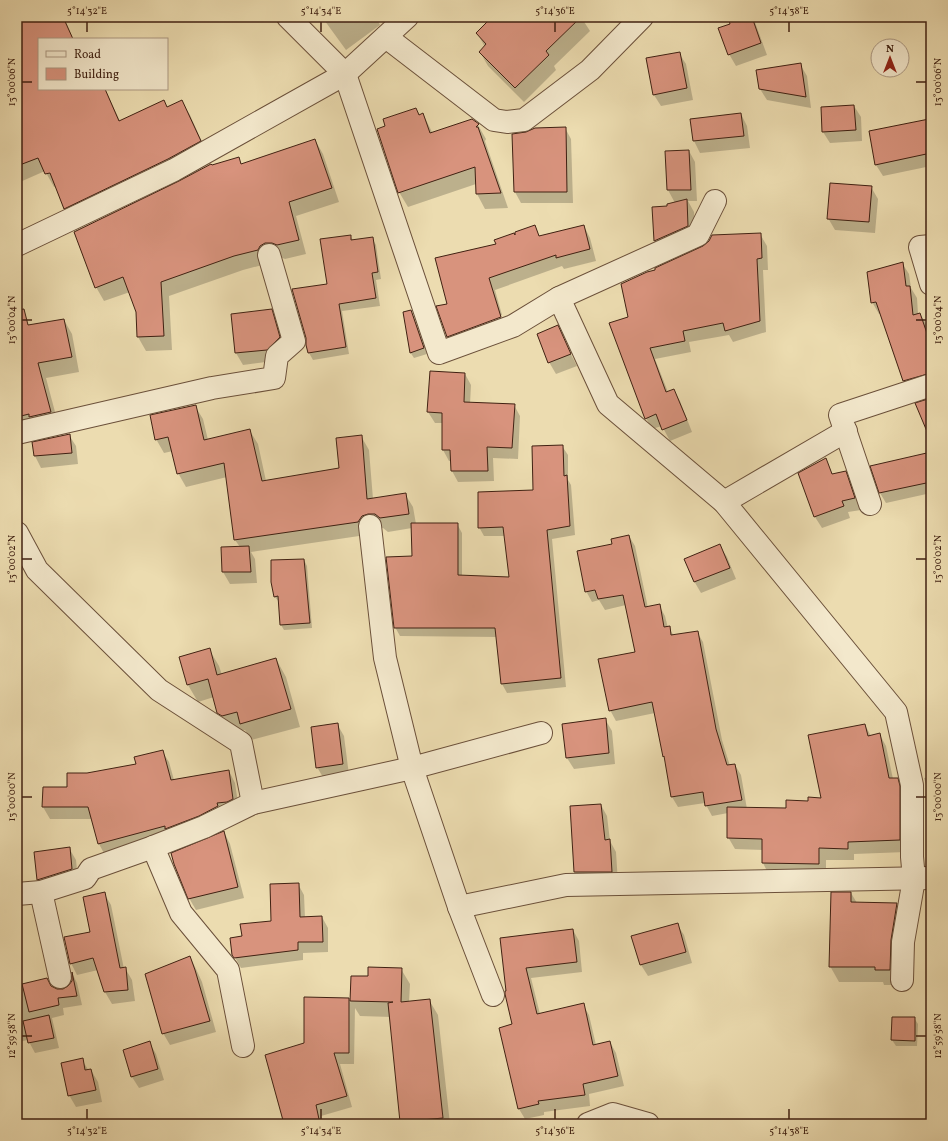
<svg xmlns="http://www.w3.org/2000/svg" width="948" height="1141" viewBox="0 0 948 1141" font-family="Vollkorn,serif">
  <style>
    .shadow { fill: #0003 }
    .building { fill: #d8937d; stroke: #402112 }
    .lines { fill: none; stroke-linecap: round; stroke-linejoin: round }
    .minor-casing { stroke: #6b503a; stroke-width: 24 }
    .minor { stroke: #f3e8cc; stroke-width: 22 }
    .ticks { fill: none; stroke: #402112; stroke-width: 1.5 }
    .neatline { fill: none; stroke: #402112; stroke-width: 1.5 }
    .ticks-label { font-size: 10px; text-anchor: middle; fill: #402112 }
  </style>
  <rect width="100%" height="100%" fill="#ecdcb0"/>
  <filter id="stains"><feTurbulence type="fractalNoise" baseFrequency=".005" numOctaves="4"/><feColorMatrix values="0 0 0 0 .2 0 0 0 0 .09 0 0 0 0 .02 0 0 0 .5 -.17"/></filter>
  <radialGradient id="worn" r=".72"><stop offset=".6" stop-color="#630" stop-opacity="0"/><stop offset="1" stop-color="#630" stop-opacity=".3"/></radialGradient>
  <g class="shadow">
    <path d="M 17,17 L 64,17 L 73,39 L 39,39 L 39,89 L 105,89 L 120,121 L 168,108 L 182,102 L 190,115 L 208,155 L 73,222 L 65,208 L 57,186 L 54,187 L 45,171 L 20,182 L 17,176 Z"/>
    <path d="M 322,17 L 381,17 L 378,21 L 380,25 L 346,50 Z"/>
    <path d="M 494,17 L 581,17 L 590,31 L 554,66 L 556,70 L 524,102 L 488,66 L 480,52 L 485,47 L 477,33 Z"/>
    <path d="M 729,17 L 753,17 L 767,55 L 736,66 L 729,54 L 731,24 Z"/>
    <path d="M 679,53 L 686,64 L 693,100 L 661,106 L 654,95 Z"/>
    <path d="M 800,64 L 807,76 L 811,108 L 767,100 L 760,89 Z"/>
    <path d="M 854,106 L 861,117 L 862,141 L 830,143 L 823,132 Z"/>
    <path d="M 416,109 L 420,115 L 423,114 L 433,134 L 478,125 L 486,139 L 485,141 L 508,208 L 485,209 L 477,194 L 476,184 L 408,207 L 399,192 L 387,126 Z"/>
    <path d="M 741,114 L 747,126 L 750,148 L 700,153 L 694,141 L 691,119 Z"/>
    <path d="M 928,120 L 931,124 L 931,166 L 883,176 L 876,165 Z"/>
    <path d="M 565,128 L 571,139 L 573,203 L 521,203 L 515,192 L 513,135 Z"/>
    <path d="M 315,140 L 323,154 L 339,202 L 296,216 L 306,254 L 285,259 L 280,257 L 266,264 L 243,270 L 169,296 L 172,350 L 146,351 L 138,337 L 137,312 L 130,292 L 104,301 L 96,287 L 212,167 L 238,158 L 242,165 Z"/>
    <path d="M 689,151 L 695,162 L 697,201 L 688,201 L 694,212 L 695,237 L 661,252 L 655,241 L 653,208 L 668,207 L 675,203 L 668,190 L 666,152 Z"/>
    <path d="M 871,187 L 878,199 L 875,233 L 835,230 L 828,218 Z"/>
    <path d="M 584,226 L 590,238 L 596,261 L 564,269 L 562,266 L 495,290 L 502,315 L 448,335 L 448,337 L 503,317 L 507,329 L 454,348 L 448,336 L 448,305 L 497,244 L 534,227 L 540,237 Z"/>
    <path d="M 760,234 L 767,246 L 768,270 L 763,270 L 766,332 L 733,342 L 729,335 L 689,342 L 691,352 L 655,359 L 668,392 L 674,390 L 680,401 L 692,432 L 670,441 L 662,426 L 652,429 L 646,418 L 629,317 Z"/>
    <path d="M 350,236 L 353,240 L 372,238 L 376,245 L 381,279 L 376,280 L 380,306 L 342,311 L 349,354 L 313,360 L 309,353 L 328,285 Z"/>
    <path d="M 902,263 L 909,274 L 911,288 L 917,298 L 918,314 L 920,314 L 927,325 L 931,339 L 931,385 L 910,392 L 904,381 L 881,314 L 879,314 L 872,302 Z"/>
    <path d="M 271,310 L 278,322 L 286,349 L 274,361 L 243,365 L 236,353 L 232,315 Z"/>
    <path d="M 411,311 L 414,317 L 427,354 L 414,358 L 410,352 Z"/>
    <path d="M 23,316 L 29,326 L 64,320 L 72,334 L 79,372 L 46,378 L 59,427 L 17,434 L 17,318 Z"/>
    <path d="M 557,327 L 577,366 L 556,374 L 549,362 Z"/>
    <path d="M 465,374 L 471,385 L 470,404 L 514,405 L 520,416 L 518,459 L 493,458 L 494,481 L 458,482 L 452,471 L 451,461 L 449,461 L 443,450 L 443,423 L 435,423 L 428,412 Z"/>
    <path d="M 195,406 L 203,419 L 208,440 L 250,431 L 258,444 L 266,481 L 340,469 L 361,436 L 369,450 L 373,499 L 405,494 L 413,507 L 416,524 L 457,524 L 462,533 L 462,577 L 511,578 L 505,536 L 484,536 L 479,527 L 535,491 L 562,446 L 568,455 L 568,480 L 571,485 L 575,535 L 552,539 L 566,687 L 507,693 L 502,684 L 497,637 L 400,636 L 395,627 L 413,557 L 412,528 L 388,532 L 383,528 L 376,527 L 366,535 L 251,552 L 255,559 L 257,583 L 230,584 L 223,572 L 222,548 L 240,547 L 235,540 L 227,477 L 186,487 L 178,473 L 173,451 L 164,453 L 156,439 Z"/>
    <path d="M 69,435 L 76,446 L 78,464 L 41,468 L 35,456 L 33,443 Z"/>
    <path d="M 931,453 L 931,493 L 886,503 L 880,493 Z"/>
    <path d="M 825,460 L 833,475 L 845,472 L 852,484 L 861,510 L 848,512 L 850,518 L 822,528 L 815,517 L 800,474 Z"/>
    <path d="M 629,536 L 635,546 L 648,608 L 659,605 L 665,616 L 668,628 L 669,628 L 674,636 L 697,632 L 703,642 L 722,740 L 730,766 L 735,765 L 741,775 L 747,809 L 787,809 L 823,799 L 865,725 L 871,736 L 880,735 L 886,746 L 893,779 L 897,779 L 904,790 L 906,852 L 854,854 L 854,860 L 826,860 L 826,876 L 769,875 L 763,863 L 763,850 L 735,849 L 728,837 L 728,813 L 712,816 L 705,803 L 678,807 L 672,797 L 666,759 L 655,713 L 616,721 L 610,710 L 636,653 L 626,605 L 605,610 L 599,600 L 592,602 L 586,591 L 613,544 Z"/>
    <path d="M 720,546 L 727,557 L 736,579 L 701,593 L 694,581 Z"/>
    <path d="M 304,560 L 307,566 L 312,628 L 284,630 L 281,625 L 279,602 L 275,597 Z"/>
    <path d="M 209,649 L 219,666 L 222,675 L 276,659 L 286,677 L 300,727 L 251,740 L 245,730 L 233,733 L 229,730 L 218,712 L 214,697 L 198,702 L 188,685 L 180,657 Z"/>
    <path d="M 605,719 L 612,731 L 615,764 L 574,769 L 567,758 Z"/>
    <path d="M 337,724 L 344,736 L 349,775 L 324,779 L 317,767 Z"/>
    <path d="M 162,751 L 169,762 L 174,780 L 229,771 L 235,783 L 239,810 L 105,855 L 99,844 L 92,819 L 50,819 L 43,807 L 87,774 L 138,765 Z"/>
    <path d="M 931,777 L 931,849 L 926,839 L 926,785 L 924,778 Z"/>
    <path d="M 601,805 L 607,816 L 610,841 L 616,852 L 618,883 L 581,884 L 575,872 L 571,807 Z"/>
    <path d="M 224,832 L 230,844 L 244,898 L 196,910 L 189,898 Z"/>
    <path d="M 69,848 L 76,860 L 78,881 L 45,891 L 38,879 Z"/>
    <path d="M 298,884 L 304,895 L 305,918 L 322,917 L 328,928 L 328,952 L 303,953 L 303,960 L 241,968 L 233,954 L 272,922 Z"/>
    <path d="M 104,893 L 111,905 L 124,969 L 125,968 L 132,980 L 135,1001 L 112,1004 L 105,992 L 98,970 L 77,975 L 71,963 L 91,933 Z"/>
    <path d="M 851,893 L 857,903 L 897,904 L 905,919 L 898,985 L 884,985 L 883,982 L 839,982 L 830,966 Z"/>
    <path d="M 677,924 L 684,935 L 692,963 L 648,976 L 641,965 L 632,937 Z"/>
    <path d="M 573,930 L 579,941 L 582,972 L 531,978 L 540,1014 L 583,1005 L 589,1015 L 596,1045 L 610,1042 L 616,1053 L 624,1086 L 589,1094 L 590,1106 L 544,1112 L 544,1115 L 525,1119 L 519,1109 L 500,1028 L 513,1025 L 508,992 L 501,939 Z"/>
    <path d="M 190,957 L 196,969 L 202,982 L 216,1032 L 170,1045 L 163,1033 Z"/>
    <path d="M 401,969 L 410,984 L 409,1002 L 429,1000 L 438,1015 L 450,1124 L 403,1124 L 401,1122 L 391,1017 L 360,1016 L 355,1008 L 354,1064 L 340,1064 L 352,1107 L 321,1116 L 323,1124 L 285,1124 L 305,1044 L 349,999 L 351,1003 L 352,977 L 369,977 Z"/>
    <path d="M 73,975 L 77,983 L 82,1005 L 63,1008 L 64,1015 L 52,1018 L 59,1048 L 35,1053 L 28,1040 L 17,1042 L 17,986 L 47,979 L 52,987 L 56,990 L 63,990 L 69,987 L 73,981 Z"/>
    <path d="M 893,1018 L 914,1018 L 918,1024 L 917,1046 L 896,1046 L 892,1040 Z"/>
    <path d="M 149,1042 L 156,1054 L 164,1080 L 139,1088 L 132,1077 L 124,1050 Z"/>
    <path d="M 82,1060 L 89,1071 L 91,1070 L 98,1082 L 102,1102 L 76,1107 L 69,1095 Z"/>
  </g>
  <g class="building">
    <path d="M 17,17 L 63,17 L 73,39 L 39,39 L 39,89 L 105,89 L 119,121 L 164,100 L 167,107 L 182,100 L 201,141 L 168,159 L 64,209 L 50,173 L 45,174 L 38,158 L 17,166 Z"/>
    <path d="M 492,17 L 581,17 L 546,51 L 549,55 L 515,88 L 479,52 L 486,44 L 476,33 Z"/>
    <path d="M 728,17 L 752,17 L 761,43 L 728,55 L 718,28 L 730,24 Z"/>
    <path d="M 680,52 L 687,88 L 653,95 L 646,58 Z"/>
    <path d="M 801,63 L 806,97 L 759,89 L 756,70 Z"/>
    <path d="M 854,105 L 856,130 L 822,132 L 821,107 Z"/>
    <path d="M 416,108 L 419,115 L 423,113 L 430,133 L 472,119 L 479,124 L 476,127 L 478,127 L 501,193 L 476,194 L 475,167 L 398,193 L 377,129 L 385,126 L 383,119 Z"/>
    <path d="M 741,113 L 744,136 L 693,141 L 690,119 Z"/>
    <path d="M 929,119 L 931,129 L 931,153 L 875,165 L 869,131 Z"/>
    <path d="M 566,127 L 567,192 L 514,192 L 512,134 L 526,132 L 535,128 Z"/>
    <path d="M 315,139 L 332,188 L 289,202 L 299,240 L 277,245 L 272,243 L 265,243 L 260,246 L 258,250 L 234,256 L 161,282 L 164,336 L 137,337 L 136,312 L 123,277 L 95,288 L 74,232 L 179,181 L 211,164 L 212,165 L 239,157 L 241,164 Z"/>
    <path d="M 689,150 L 691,190 L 667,190 L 665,151 Z"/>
    <path d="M 830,183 L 872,186 L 869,222 L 827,219 Z"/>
    <path d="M 687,199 L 688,226 L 654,241 L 652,207 L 667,206 L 667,204 Z"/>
    <path d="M 535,225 L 539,236 L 584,225 L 590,249 L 556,258 L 556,255 L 489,278 L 501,317 L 447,337 L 436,306 L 447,304 L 435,258 L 496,244 L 494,240 L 514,233 L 515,235 L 515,232 Z"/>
    <path d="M 761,233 L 762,258 L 757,259 L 760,321 L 725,331 L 723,323 L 683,331 L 685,341 L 650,348 L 666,392 L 674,389 L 687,420 L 662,430 L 656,414 L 645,419 L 609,323 L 628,317 L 621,284 L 647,272 L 655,270 L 655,268 L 703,246 L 709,241 L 712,235 Z"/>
    <path d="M 351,235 L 351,240 L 373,237 L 378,272 L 372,273 L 376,298 L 339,304 L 346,347 L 308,353 L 306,345 L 306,338 L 292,289 L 327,284 L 320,239 Z"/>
    <path d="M 903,262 L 906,286 L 910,286 L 913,315 L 920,313 L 931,345 L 931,373 L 903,381 L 876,302 L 871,303 L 867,272 Z"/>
    <path d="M 24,309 L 28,325 L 64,319 L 72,357 L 38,363 L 51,412 L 29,417 L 29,414 L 17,417 L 17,310 Z"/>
    <path d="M 272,309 L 280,337 L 267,350 L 235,353 L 231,314 Z"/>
    <path d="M 411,310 L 424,348 L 410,353 L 403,312 Z"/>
    <path d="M 558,325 L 571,354 L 548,363 L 537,334 Z"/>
    <path d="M 430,371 L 465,373 L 464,402 L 515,404 L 512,448 L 487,447 L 488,471 L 451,471 L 450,450 L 442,450 L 442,413 L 427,412 Z"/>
    <path d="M 931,398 L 931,441 L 915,403 Z"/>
    <path d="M 196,405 L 204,440 L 250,429 L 262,481 L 339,468 L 336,438 L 362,435 L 367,499 L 406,493 L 409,514 L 380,518 L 375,514 L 368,514 L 362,516 L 358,522 L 234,540 L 224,463 L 177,474 L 168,437 L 155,440 L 150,415 Z"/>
    <path d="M 70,434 L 72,453 L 34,456 L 32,442 Z"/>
    <path d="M 563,445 L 564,476 L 567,475 L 570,526 L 547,530 L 561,678 L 501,684 L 495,628 L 394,628 L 386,557 L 412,556 L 411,523 L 458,523 L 458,575 L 509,577 L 503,527 L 478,528 L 478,492 L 533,490 L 532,446 Z"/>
    <path d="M 931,452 L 931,482 L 879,493 L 870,466 Z"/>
    <path d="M 826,458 L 832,474 L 846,471 L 855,498 L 842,501 L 844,506 L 814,517 L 798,473 Z"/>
    <path d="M 629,535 L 645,607 L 660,604 L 664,627 L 670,626 L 671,635 L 698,631 L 716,729 L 727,765 L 735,764 L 742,800 L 705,806 L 703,792 L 671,797 L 664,756 L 663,757 L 652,702 L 609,711 L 598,659 L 635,652 L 623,595 L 598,599 L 595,590 L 585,592 L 577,551 L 612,544 L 611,539 Z"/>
    <path d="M 720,544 L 730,568 L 694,582 L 684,559 Z"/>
    <path d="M 249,546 L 251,572 L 222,572 L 221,547 Z"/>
    <path d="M 304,559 L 310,623 L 280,625 L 278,596 L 274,597 L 271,582 L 271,560 Z"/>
    <path d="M 210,648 L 217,675 L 276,658 L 291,709 L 240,724 L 237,712 L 222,716 L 217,713 L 208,679 L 187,685 L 179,657 Z"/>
    <path d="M 606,718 L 609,753 L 566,758 L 562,724 Z"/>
    <path d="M 338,723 L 343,764 L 316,768 L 311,727 Z"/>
    <path d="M 865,724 L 868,736 L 880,733 L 889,778 L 898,778 L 900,786 L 900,840 L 848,842 L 848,849 L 819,848 L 819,864 L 762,863 L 762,839 L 727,838 L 727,807 L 786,808 L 786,800 L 808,801 L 808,797 L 821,798 L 808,735 Z"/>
    <path d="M 163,750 L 171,780 L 229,770 L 233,799 L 227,802 L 217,803 L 218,806 L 199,816 L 165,829 L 165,826 L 98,844 L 88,807 L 42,807 L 43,787 L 67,787 L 67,773 L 87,773 L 136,764 L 134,757 Z"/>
    <path d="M 601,804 L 605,840 L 610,839 L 612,872 L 574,872 L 570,806 Z"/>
    <path d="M 224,831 L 238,887 L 188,899 L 174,864 L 171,853 Z"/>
    <path d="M 70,847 L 72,869 L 37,880 L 34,852 Z"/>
    <path d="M 299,883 L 300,917 L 322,916 L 323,942 L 298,942 L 298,950 L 234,958 L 232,955 L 230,938 L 242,936 L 240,924 L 271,921 L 270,884 Z"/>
    <path d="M 105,892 L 120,968 L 126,967 L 128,990 L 104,992 L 93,958 L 70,964 L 64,937 L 90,932 L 83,897 Z"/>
    <path d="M 831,892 L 851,892 L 851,902 L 897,903 L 891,940 L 890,970 L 875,970 L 875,967 L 829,967 Z"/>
    <path d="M 678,923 L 686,952 L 640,965 L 631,936 Z"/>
    <path d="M 573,929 L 577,962 L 526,968 L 537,1014 L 584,1003 L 593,1045 L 610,1041 L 618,1076 L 583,1084 L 585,1095 L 538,1101 L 539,1104 L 518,1109 L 499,1028 L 512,1024 L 505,994 L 505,991 L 506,991 L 500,938 Z"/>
    <path d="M 190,956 L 195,970 L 210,1021 L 162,1034 L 145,974 Z"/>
    <path d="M 368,967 L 402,968 L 401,1002 L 430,999 L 443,1118 L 400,1122 L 388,1003 L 393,1002 L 350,1001 L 351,976 L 368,976 Z"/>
    <path d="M 72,972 L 77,996 L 58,998 L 59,1005 L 29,1012 L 22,984 L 47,978 L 51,986 L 57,989 L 63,989 L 68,986 L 72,981 Z"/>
    <path d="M 304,997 L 349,998 L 349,1053 L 334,1053 L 347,1096 L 316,1105 L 320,1124 L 284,1124 L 265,1055 L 304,1043 Z"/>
    <path d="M 49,1015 L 54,1038 L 28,1043 L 23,1021 Z"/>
    <path d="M 892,1017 L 915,1017 L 915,1041 L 891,1040 Z"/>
    <path d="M 150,1041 L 158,1069 L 131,1077 L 123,1050 Z"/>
    <path d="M 83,1058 L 85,1070 L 91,1069 L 96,1090 L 68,1096 L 61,1063 Z"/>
  </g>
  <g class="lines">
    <g class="minor-casing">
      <g id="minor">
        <path d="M 288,17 L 345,74 L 439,353 L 513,326 L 559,298 L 608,404 L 724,502 L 896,712 L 912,785 L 912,857 L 914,879 L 903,942 L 902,980"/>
        <path d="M 386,37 L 494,120 L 507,122 L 524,120 L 590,70 L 642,17"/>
        <path d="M 17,245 L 174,170 L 345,74 L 407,17"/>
        <path d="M 931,246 L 920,247 L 931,284"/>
        <path d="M 559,298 L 698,235 L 715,201"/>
        <path d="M 17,433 L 212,388 L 274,378 L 277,356 L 294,341 L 269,255"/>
        <path d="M 724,502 L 846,431"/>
        <path d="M 870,504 L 840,415 L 931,385"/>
        <path d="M 370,526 L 385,658 L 412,768 L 459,907 L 493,995"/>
        <path d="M 17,533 L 37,570 L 159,690 L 241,743 L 253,803"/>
        <path d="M 153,847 L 181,913 L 228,970 L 243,1046"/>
        <path d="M 41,892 L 60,977"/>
        <path d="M 17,894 L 41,892 L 85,878 L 91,869 L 153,847 L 204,827 L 253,803 L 412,768 L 541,733"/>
        <path d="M 459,907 L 566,885 L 931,878"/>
        <path d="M 588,1124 L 613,1114 L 648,1124"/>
      </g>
    </g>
    <use href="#minor" class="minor"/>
  </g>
  <path class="ticks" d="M 87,22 L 87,32M 321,22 L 321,32M 555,22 L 555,32M 789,22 L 789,32M 22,82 L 32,82M 916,82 L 926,82M 22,320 L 32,320M 916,320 L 926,320M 22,559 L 32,559M 916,559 L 926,559M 22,797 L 32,797M 916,797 L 926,797M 22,1036 L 32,1036M 916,1036 L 926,1036M 87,1109 L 87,1119M 321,1109 L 321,1119M 555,1109 L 555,1119M 789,1109 L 789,1119"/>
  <rect width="948" height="1141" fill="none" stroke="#ecdcb0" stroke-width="44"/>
  <rect x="38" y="38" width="130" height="52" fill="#f3e8cc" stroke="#ab9882"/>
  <rect x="46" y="51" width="20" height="6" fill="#f3e8cc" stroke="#ab9882"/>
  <text x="74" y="58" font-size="12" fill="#402112">Road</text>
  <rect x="46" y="68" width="20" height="12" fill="#d8937d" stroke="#ab9882"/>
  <text x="74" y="78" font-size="12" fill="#402112">Building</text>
  <g transform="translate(890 58)"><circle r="19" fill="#f3e8cc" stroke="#ab9882"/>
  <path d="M0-3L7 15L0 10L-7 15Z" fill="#8f2418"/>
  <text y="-6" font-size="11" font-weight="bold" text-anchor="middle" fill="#402112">N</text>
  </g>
  <rect x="22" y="22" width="904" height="1097" class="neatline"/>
  <g class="ticks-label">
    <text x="87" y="14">5°14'32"E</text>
    <text x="321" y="14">5°14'34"E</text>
    <text x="555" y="14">5°14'36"E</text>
    <text x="789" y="14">5°14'38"E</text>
    <text transform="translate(11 82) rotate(-90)" y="4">13°00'06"N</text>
    <text transform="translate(937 82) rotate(-90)" y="4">13°00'06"N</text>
    <text transform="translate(11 320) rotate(-90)" y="4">13°00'04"N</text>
    <text transform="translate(937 320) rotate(-90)" y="4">13°00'04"N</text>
    <text transform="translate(11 559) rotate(-90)" y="4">13°00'02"N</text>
    <text transform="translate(937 559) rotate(-90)" y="4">13°00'02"N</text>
    <text transform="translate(11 797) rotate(-90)" y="4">13°00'00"N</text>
    <text transform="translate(937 797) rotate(-90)" y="4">13°00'00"N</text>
    <text transform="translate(11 1036) rotate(-90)" y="4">12°59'58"N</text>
    <text transform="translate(937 1036) rotate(-90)" y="4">12°59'58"N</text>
    <text x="87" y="1134">5°14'32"E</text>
    <text x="321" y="1134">5°14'34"E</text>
    <text x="555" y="1134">5°14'36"E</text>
    <text x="789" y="1134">5°14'38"E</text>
  </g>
  <rect width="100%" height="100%" filter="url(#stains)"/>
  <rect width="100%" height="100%" fill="url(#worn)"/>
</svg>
